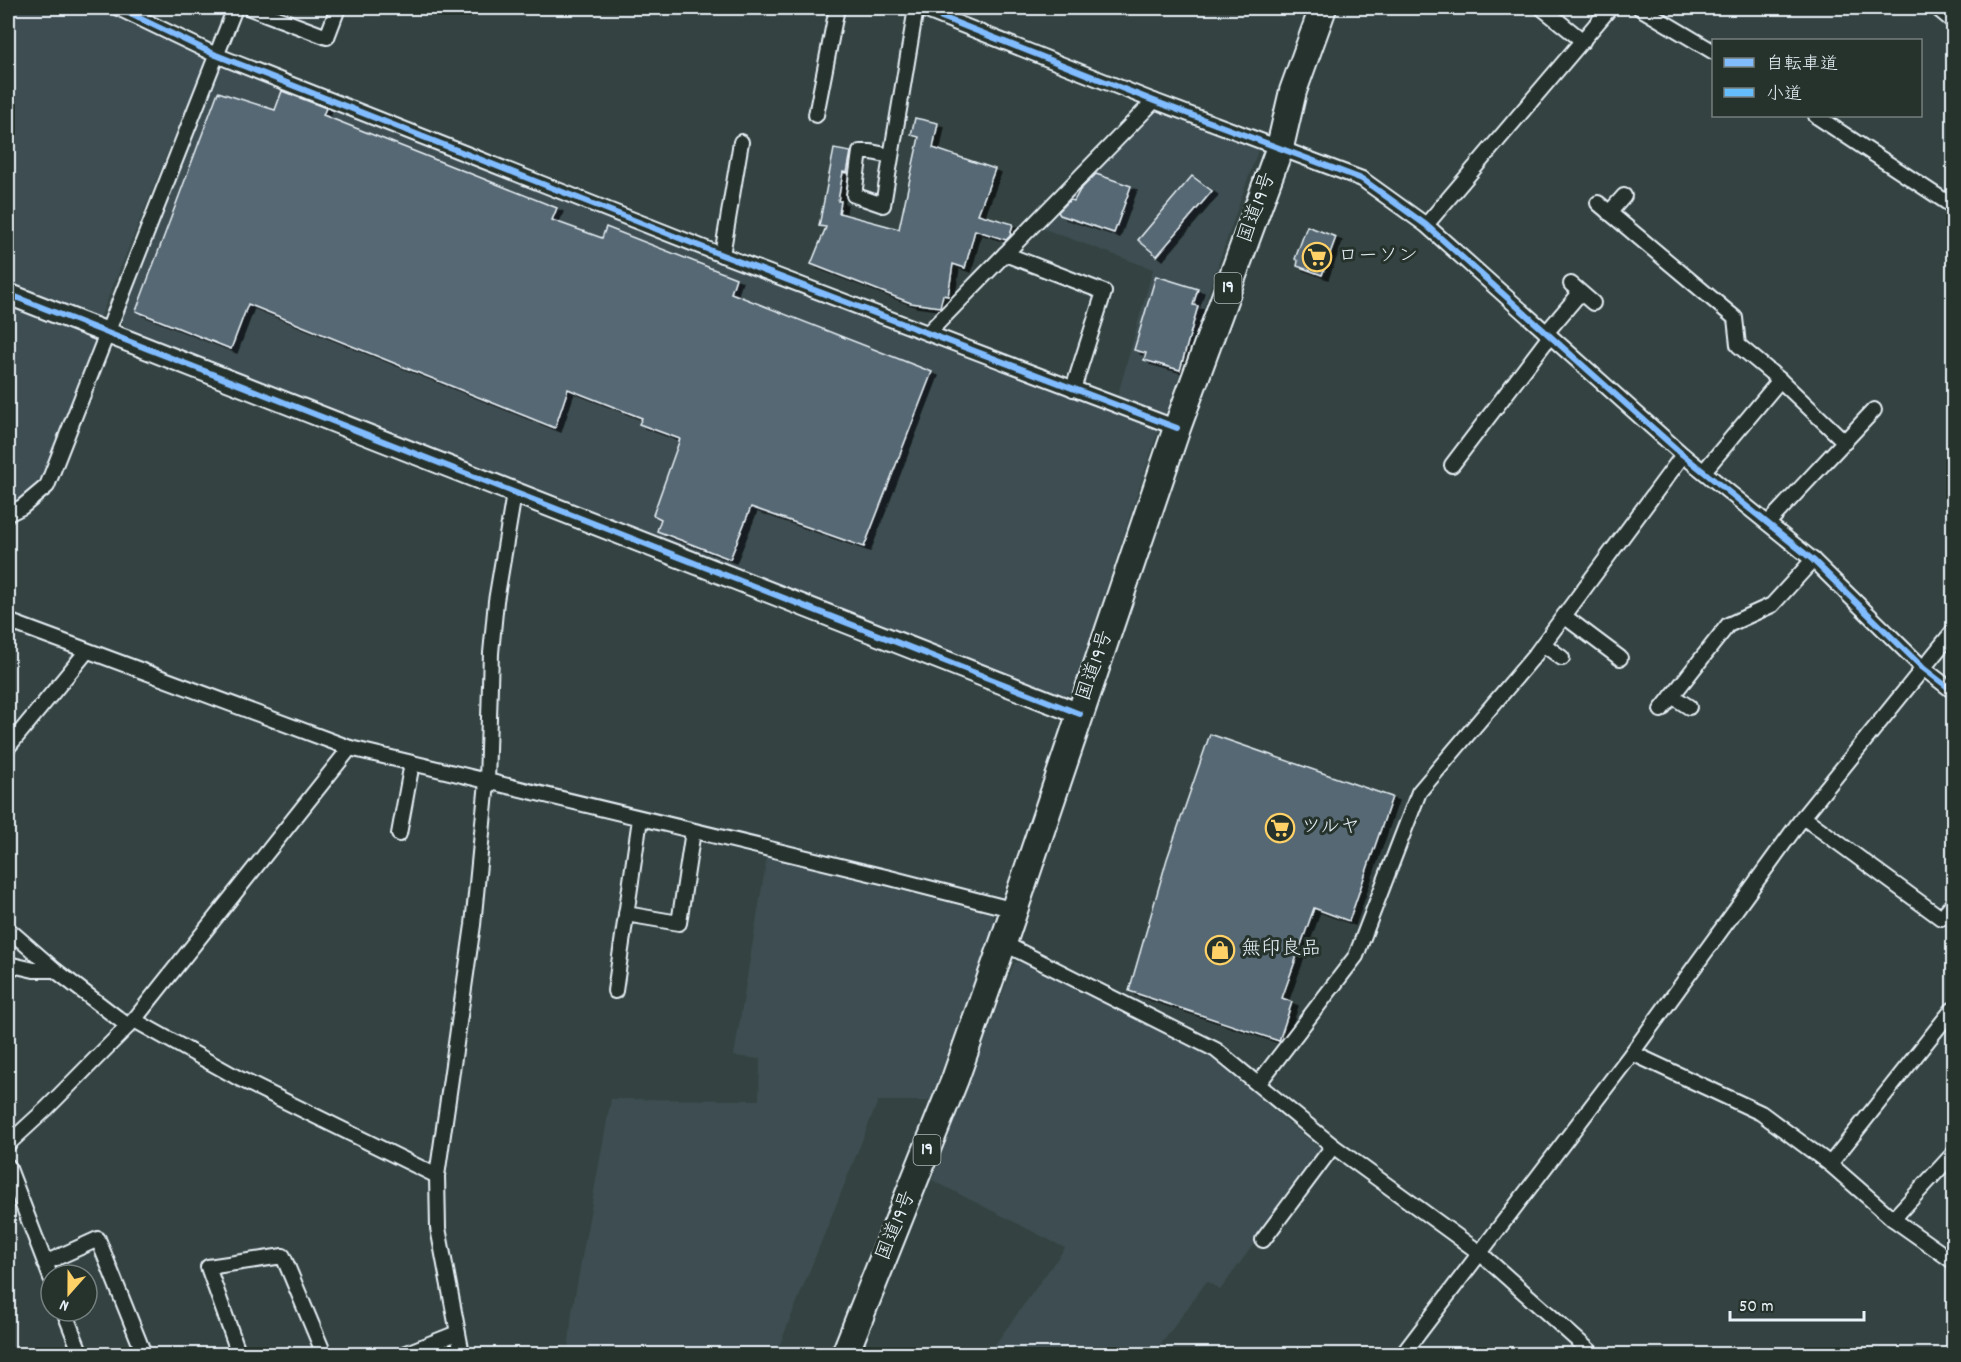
<svg xmlns="http://www.w3.org/2000/svg" width="1961" height="1362" viewBox="0 0 1961 1362" font-family="Dekko,'Klee One',sans-serif">
  <style>
    .built { fill: #3e4e51 }
    .building { fill: #566773; stroke: #e8f1f8; stroke-width: 1.5; filter: url(#shadow) }
    .lines { fill: none; stroke-linecap: round; stroke-linejoin: round }
    .street-casing { stroke: #e8f1f8; stroke-width: 18 }
    .secondary-casing { stroke: #e8f1f8; stroke-width: 24 }
    .highway-casing { stroke: #e8f1f8; stroke-width: 30 }
    .street { stroke: #26332d; stroke-width: 14 }
    .secondary { stroke: #26332d; stroke-width: 20 }
    .highway { stroke: #26332d; stroke-width: 26 }
    .quiet { stroke: #66bdfb; stroke-width: 4.5; stroke-dasharray: 9 4.5; stroke-linecap: butt }
    .cycleway-casing { stroke: #26332d; stroke-width: 10 }
    .cycleway { stroke: #80bcff; stroke-width: 6 }
    .labels { text-anchor: middle; dominant-baseline: central; stroke-width: 6; stroke-linejoin: round; paint-order: stroke }
    .shield { fill: #26332d; stroke: #aeb8bb; stroke-width: 1.5 }
    .shield-label { font-size: 18px; font-weight: bold; fill: #e8f1f8 }
    .street-label { font-size: 20px; fill: #e8f1f8; stroke: #26332d }
    .poi-label { font-size: 20px; fill: #e8f1f8; stroke: #26332d; text-anchor: start }
  </style>
  <defs>
    <filter id="shadow"><feDropShadow dx="6" dy="4" stdDeviation="0" flood-color="#0009"/></filter>
  </defs>
  <rect width="100%" height="100%" fill="#344342"/>
  <filter id="ink" filterUnits="userSpaceOnUse"><feTurbulence type="fractalNoise" baseFrequency=".0167" numOctaves="2"/><feDisplacementMap in="SourceGraphic" scale="12" xChannelSelector="R" yChannelSelector="G"/><feConvolveMatrix kernelMatrix="1 2 1 2 8 2 1 2 1" color-interpolation-filters="sRGB"/></filter>
  <g filter="url(#ink)">
    <g class="built">
      <path d="M 8,8 L 98,8 L 206,59 L 100,318 L 8,282 Z"/>
      <path d="M 221,64 L 1155,425 L 1158,431 L 1072,692 L 1064,695 L 128,331 L 121,320 Z"/>
      <path d="M 1158,108 L 1259,147 L 1166,414 L 1161,416 L 1117,398 L 1153,269 L 1039,227 L 1148,112 Z"/>
      <path d="M 8,305 L 95,339 L 42,478 L 16,501 L 8,504 Z"/>
      <path d="M 767,857 L 992,914 L 996,922 L 930,1101 L 878,1101 L 776,1354 L 568,1354 L 572,1312 L 611,1099 L 759,1100 L 760,1059 L 734,1056 Z"/>
      <path d="M 1021,962 L 1201,1049 L 1221,1062 L 1287,1122 L 1323,1150 L 1220,1290 L 1207,1281 L 1154,1354 L 999,1354 L 994,1346 L 1065,1248 L 932,1180 L 1014,963 Z"/>
    </g>
    <g class="building">
      <path d="M 282,91 L 326,108 L 323,115 L 557,208 L 552,220 L 602,238 L 606,227 L 736,278 L 731,293 L 932,372 L 864,547 L 751,507 L 730,559 L 657,531 L 661,519 L 653,515 L 680,439 L 639,424 L 642,418 L 568,389 L 555,428 L 248,304 L 231,349 L 136,311 L 218,92 L 275,110 Z"/>
      <path d="M 915,118 L 938,123 L 933,148 L 995,169 L 978,214 L 1013,224 L 1010,236 L 1006,240 L 975,230 L 965,268 L 953,264 L 948,296 L 943,295 L 940,307 L 911,303 L 811,264 L 826,227 L 819,226 L 834,149 L 851,152 L 847,173 L 843,172 L 838,201 L 841,201 L 839,213 L 899,229 L 919,137 L 911,135 Z"/>
      <path d="M 1096,174 L 1131,186 L 1114,233 L 1060,215 L 1058,212 L 1070,200 L 1074,201 L 1080,190 Z"/>
      <path d="M 1192,176 L 1212,191 L 1157,256 L 1138,240 Z"/>
      <path d="M 1307,226 L 1336,237 L 1322,275 L 1297,266 L 1298,261 L 1295,259 Z"/>
      <path d="M 1156,276 L 1198,289 L 1193,305 L 1198,306 L 1180,370 L 1144,360 L 1146,353 L 1134,350 Z"/>
      <path d="M 1210,734 L 1392,797 L 1349,921 L 1314,908 L 1282,998 L 1292,1002 L 1279,1041 L 1129,991 L 1167,859 Z"/>
    </g>
    <g class="lines">
      <g class="street-casing">
        <g id="street">
          <path d="M 118,8 L 216,55 L 722,255 L 1177,428"/>
          <path d="M 250,8 L 327,37 L 338,8"/>
          <path d="M 919,8 L 1154,101 L 1362,179 L 1426,225 L 1683,455 L 1813,560 L 1923,668 L 1954,692"/>
          <path d="M 1542,8 L 1583,41"/>
          <path d="M 1640,8 L 1714,52"/>
          <path d="M 1937,8 L 1954,22"/>
          <path d="M 816,115 L 837,8"/>
          <path d="M 1816,116 L 1954,207"/>
          <path d="M 891,156 L 871,152 L 860,152 L 854,195 L 883,205 L 916,8"/>
          <path d="M 1598,203 L 1735,318 L 1738,345 L 1780,380 L 1845,442"/>
          <path d="M 1609,213 L 1624,196"/>
          <path d="M 1426,225 L 1610,8"/>
          <path d="M 1005,254 L 1104,292 L 1073,389"/>
          <path d="M 722,255 L 741,142"/>
          <path d="M 1571,284 L 1593,303"/>
          <path d="M 928,333 L 1154,101"/>
          <path d="M 1546,333 L 1580,293"/>
          <path d="M 1452,465 L 1550,336"/>
          <path d="M 1704,471 L 1780,380"/>
          <path d="M 8,514 L 22,507 L 47,486 L 235,8"/>
          <path d="M 1768,523 L 1874,410"/>
          <path d="M 1564,616 L 1620,658"/>
          <path d="M 8,621 L 350,748 L 890,878 L 1015,910"/>
          <path d="M 1543,644 L 1562,658"/>
          <path d="M 1672,696 L 1689,707"/>
          <path d="M 1661,710 L 1728,625 L 1772,605 L 1813,560"/>
          <path d="M 8,747 L 87,651"/>
          <path d="M 1803,817 L 1941,918 L 1954,902"/>
          <path d="M 399,834 L 412,763"/>
          <path d="M 626,914 L 679,923 L 693,831"/>
          <path d="M 8,929 L 55,970 L 128,1026"/>
          <path d="M 1003,943 L 1216,1050 L 1333,1146 L 1480,1253 L 1593,1354"/>
          <path d="M 8,964 L 34,970 L 55,970"/>
          <path d="M 615,991 L 640,819"/>
          <path d="M 134,1020 L 238,1078 L 437,1176"/>
          <path d="M 1632,1053 L 1761,1113 L 1830,1164 L 1893,1219 L 1954,1262"/>
          <path d="M 1258,1084 L 1356,956 L 1419,792 L 1535,655 L 1683,455"/>
          <path d="M 8,1144 L 46,1109 L 134,1020 L 350,748"/>
          <path d="M 1830,1164 L 1952,1010 L 1954,1012"/>
          <path d="M 8,1166 L 51,1278"/>
          <path d="M 1893,1219 L 1954,1153"/>
          <path d="M 1263,1240 L 1333,1146"/>
          <path d="M 45,1263 L 98,1239 L 144,1354"/>
          <path d="M 64,1311 L 81,1354"/>
          <path d="M 239,1354 L 208,1267 L 283,1256 L 324,1354"/>
          <path d="M 404,1354 L 457,1333"/>
          <path d="M 462,1354 L 438,1228 L 437,1176 L 473,925 L 487,782 L 491,653 L 496,601 L 514,494"/>
          <path d="M 1403,1354 L 1632,1053 L 1803,817 L 1954,630"/>
        </g>
      </g>
      <g class="secondary-casing">
        <path id="secondary" d="M 8,294 L 1080,714"/>
      </g>
      <g class="highway-casing">
        <path id="highway" d="M 845,1354 L 955,1079 L 1003,943 L 1177,428 L 1280,147 L 1293,91 L 1323,8"/>
      </g>
      <use href="#street" class="street"/>
      <use href="#secondary" class="secondary"/>
      <use href="#highway" class="highway"/>
      <path class="quiet" d="M 1952,1010 L 1954,1008"/>
      <g class="cycleway-casing">
        <g id="cycleway">
          <path d="M 118,8 L 216,55 L 722,255 L 1177,428"/>
          <path d="M 919,8 L 1154,101 L 1362,179 L 1426,225 L 1683,455 L 1813,560 L 1923,668 L 1954,692"/>
          <path d="M 8,294 L 1080,714"/>
        </g>
      </g>
      <use href="#cycleway" class="cycleway"/>
    </g>
  </g>
  <defs>
    <g id="supermarket-ring" transform="scale(1.5)"><circle r="9.5" fill="#26332d" stroke="#ffd166" stroke-width="1.5"/><path d="M-6-5.5h2.5l.6 2H6L4.5 2H-2.5L-4.4-4H-6ZM-1.5 3.2a1.3 1.3 0 1 0 .1 0ZM3 3.2a1.3 1.3 0 1 0 .1 0Z" fill="#ffd166"/></g>
    <g id="shop-ring" transform="scale(1.5)"><circle r="9.5" fill="#26332d" stroke="#ffd166" stroke-width="1.5"/><path d="M-5-2.5h2.3a2.7 3.5 0 0 1 5.4 0H5L5.5 6h-11ZM-1.5-2.5h3a1.5 2.3 0 0 0-3 0Z" fill="#ffd166"/></g>
  </defs>
  <g fill-rule="evenodd">
    <use href="#supermarket-ring" x="1317" y="257"/>
    <use href="#supermarket-ring" x="1280" y="828"/>
    <use href="#shop-ring" x="1220" y="950"/>
  </g>
  <g class="labels">
    <g class="shield">
      <rect x="1214.5" y="273" width="27" height="30" rx="4.5"/>
      <rect x="913.5" y="1135" width="27" height="30" rx="4.5"/>
    </g>
    <g class="shield-label">
      <text x="1228" y="288">19</text>
      <text x="927" y="1150">19</text>
    </g>
    <g class="street-label">
      <text transform="translate(1258 208) rotate(-70)">国道19号</text>
      <text transform="translate(1096 666) rotate(-71)">国道19号</text>
      <text transform="translate(897 1226) rotate(-68)">国道19号</text>
    </g>
    <g class="poi-label">
      <text x="1338" y="257">ローソン</text>
      <text x="1301" y="828">ツルヤ</text>
      <text x="1241" y="950">無印良品</text>
    </g>
  </g>
  <rect width="1961" height="1362" fill="none" stroke="#26332d" stroke-width="30"/>
  <rect x="15" y="15" width="1931" height="1332" fill="none" stroke="#e8f1f8" stroke-width="2" filter="url(#ink)"/>
  <rect x="1712" y="39" width="210" height="78" fill="#26332d" stroke="#747f7e" stroke-width="1.5"/>
  <rect x="1724" y="58" width="30" height="9" fill="#80bcff" stroke="#747f7e" stroke-width="1.5"/>
  <text x="1766" y="69" font-size="18" fill="#e8f1f8">自転車道</text>
  <rect x="1724" y="88" width="30" height="9" fill="#66bdfb" stroke="#747f7e" stroke-width="1.5"/>
  <text x="1766" y="99" font-size="18" fill="#e8f1f8">小道</text>
  <g transform="translate(69 1293) rotate(201)"><circle r="28" fill="#26332d" stroke="#747f7e" stroke-width="1.5"/>
  <path d="M0-4.5L10 22L0 15L-10 22Z" fill="#ffd166"/>
  <text y="-9" font-size="16" font-weight="bold" text-anchor="middle" fill="#e8f1f8">N</text>
  </g>
  <path d="M1730 1311v9h134v-9" fill="none" stroke="#e8f1f8" stroke-width="3"/>
  <text x="1739" y="1311" font-size="18" fill="#e8f1f8" stroke="#26332d" stroke-width="4.5" paint-order="stroke">50 m</text>
</svg>
